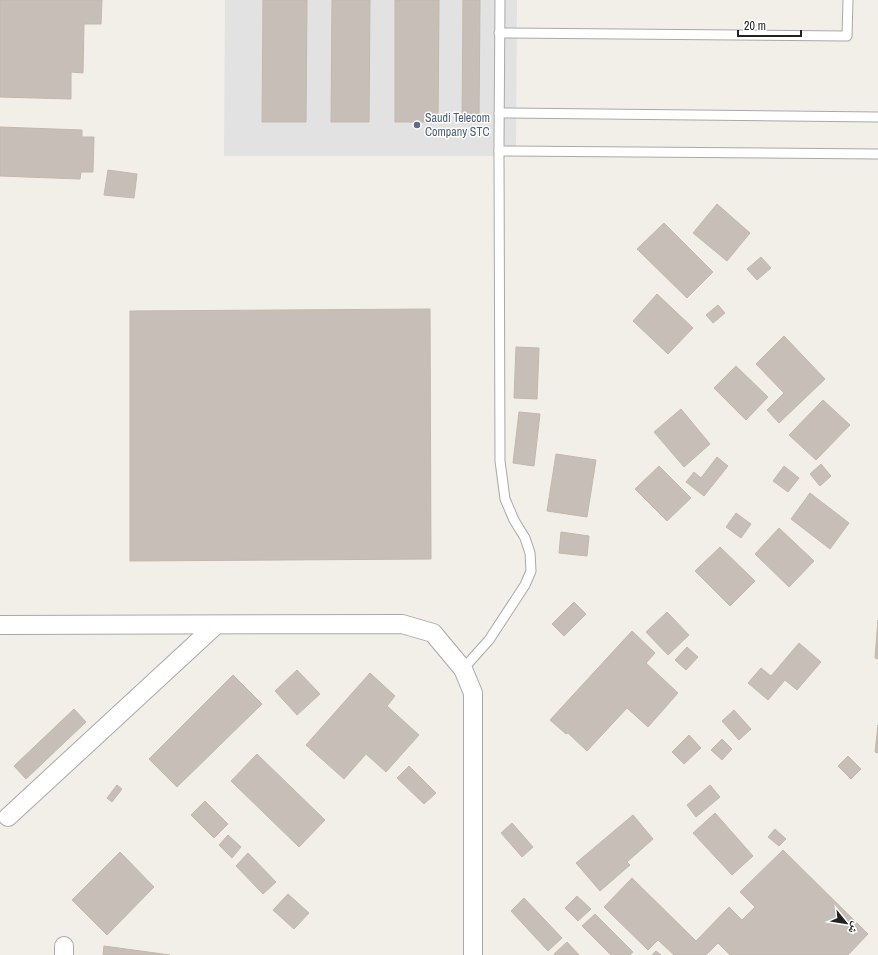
<svg xmlns="http://www.w3.org/2000/svg" width="878" height="955" viewBox="0 0 878 955" font-family="'Archivo Narrow','Noto Naskh Arabic',sans-serif">
  <style>
    .parking { fill: #e2e2e2 }
    .building { fill: #c7bfb7; stroke: #c4b7aa }
    .lines { fill: none; stroke-linecap: round; stroke-linejoin: round }
    .lane-casing { stroke: #a9a9a9; stroke-width: 11 }
    .street-casing { stroke: #a9a9a9; stroke-width: 20 }
    .lane { stroke: #fff; stroke-width: 9 }
    .street { stroke: #fff; stroke-width: 18 }
    .service-dot { fill: #5c6f8a; stroke: #fff; stroke-width: 1.5 }
    .labels { text-anchor: middle; dominant-baseline: central; stroke-width: 3; stroke-linejoin: round; paint-order: stroke }
    .service-label { font-size: 12px; fill: #4e5e75; stroke: #fff; text-anchor: start }
  </style>
  <rect width="100%" height="100%" fill="#f2efe8"/>
  <path class="parking" d="M 225,0 L 517,0 L 516,156 L 224,156 Z"/>
  <g class="building">
    <path d="M 0,0 L 102,0 L 101,24 L 84,24 L 83,73 L 71,72 L 71,99 L 0,97 Z"/>
    <path d="M 263,0 L 307,0 L 306,122 L 262,122 Z"/>
    <path d="M 332,0 L 370,0 L 369,122 L 331,122 Z"/>
    <path d="M 395,0 L 439,0 L 438,122 L 395,122 Z"/>
    <path d="M 463,0 L 480,0 L 479,122 L 462,123 Z"/>
    <path d="M 0,127 L 82,130 L 82,137 L 94,137 L 93,172 L 81,172 L 80,179 L 0,176 Z"/>
    <path d="M 108,170 L 137,174 L 134,198 L 104,195 Z"/>
    <path d="M 717,204 L 750,233 L 727,261 L 693,233 Z"/>
    <path d="M 664,223 L 713,272 L 687,298 L 637,249 Z"/>
    <path d="M 761,257 L 771,268 L 757,280 L 747,269 Z"/>
    <path d="M 657,294 L 693,328 L 668,354 L 633,321 Z"/>
    <path d="M 718,305 L 725,313 L 713,323 L 706,315 Z"/>
    <path d="M 430,309 L 431,559 L 130,561 L 130,311 Z"/>
    <path d="M 784,336 L 825,379 L 779,423 L 767,410 L 784,393 L 756,364 Z"/>
    <path d="M 516,347 L 539,348 L 537,399 L 514,398 Z"/>
    <path d="M 736,366 L 768,397 L 746,420 L 714,388 Z"/>
    <path d="M 823,400 L 850,425 L 816,460 L 789,435 Z"/>
    <path d="M 681,409 L 710,444 L 684,467 L 654,432 Z"/>
    <path d="M 519,412 L 540,414 L 534,466 L 513,463 Z"/>
    <path d="M 556,454 L 596,460 L 587,517 L 547,511 Z"/>
    <path d="M 717,457 L 728,466 L 704,496 L 686,482 L 694,472 L 701,478 Z"/>
    <path d="M 821,464 L 831,476 L 820,486 L 810,474 Z"/>
    <path d="M 659,466 L 691,498 L 667,521 L 635,489 Z"/>
    <path d="M 784,466 L 799,478 L 788,492 L 773,481 Z"/>
    <path d="M 810,493 L 849,523 L 830,549 L 791,519 Z"/>
    <path d="M 736,513 L 751,524 L 741,538 L 726,527 Z"/>
    <path d="M 779,528 L 814,561 L 789,587 L 755,554 Z"/>
    <path d="M 561,532 L 589,536 L 587,556 L 559,553 Z"/>
    <path d="M 720,547 L 755,581 L 730,606 L 695,571 Z"/>
    <path d="M 574,602 L 586,614 L 564,636 L 552,624 Z"/>
    <path d="M 667,612 L 689,635 L 668,655 L 646,632 Z"/>
    <path d="M 878,620 L 878,659 L 875,658 Z"/>
    <path d="M 632,631 L 655,653 L 646,663 L 678,693 L 648,727 L 627,708 L 587,751 L 568,733 L 566,734 L 550,720 Z"/>
    <path d="M 799,643 L 821,662 L 797,690 L 785,680 L 768,700 L 748,683 L 761,668 L 771,676 Z"/>
    <path d="M 687,647 L 698,657 L 686,670 L 675,660 Z"/>
    <path d="M 297,670 L 320,694 L 297,715 L 275,691 Z"/>
    <path d="M 370,673 L 395,696 L 387,706 L 419,735 L 386,772 L 366,754 L 344,779 L 306,745 Z"/>
    <path d="M 233,675 L 262,704 L 177,787 L 149,759 Z"/>
    <path d="M 74,709 L 86,722 L 26,779 L 14,766 Z"/>
    <path d="M 734,710 L 751,729 L 739,740 L 722,721 Z"/>
    <path d="M 878,725 L 878,753 L 875,752 Z"/>
    <path d="M 689,735 L 701,748 L 684,764 L 672,752 Z"/>
    <path d="M 722,739 L 732,749 L 722,760 L 711,750 Z"/>
    <path d="M 257,754 L 325,820 L 299,847 L 231,781 Z"/>
    <path d="M 848,756 L 861,769 L 851,779 L 838,766 Z"/>
    <path d="M 409,766 L 436,793 L 424,804 L 397,778 Z"/>
    <path d="M 117,785 L 122,789 L 112,802 L 107,798 Z"/>
    <path d="M 710,785 L 720,797 L 696,817 L 687,805 Z"/>
    <path d="M 205,801 L 228,824 L 214,838 L 191,815 Z"/>
    <path d="M 715,813 L 753,856 L 732,875 L 693,833 Z"/>
    <path d="M 633,815 L 653,839 L 627,862 L 630,865 L 600,891 L 576,863 Z"/>
    <path d="M 512,823 L 533,847 L 522,857 L 501,833 Z"/>
    <path d="M 775,829 L 786,839 L 779,846 L 768,837 Z"/>
    <path d="M 228,835 L 241,847 L 232,858 L 219,845 Z"/>
    <path d="M 783,850 L 868,934 L 848,955 L 730,955 L 718,943 L 706,955 L 674,955 L 658,940 L 648,950 L 604,907 L 632,878 L 696,941 L 729,907 L 742,920 L 755,907 L 740,892 Z"/>
    <path d="M 120,852 L 154,887 L 107,935 L 72,900 Z"/>
    <path d="M 248,853 L 276,882 L 263,894 L 236,866 Z"/>
    <path d="M 288,894 L 309,913 L 294,929 L 273,910 Z"/>
    <path d="M 577,896 L 591,909 L 578,921 L 565,908 Z"/>
    <path d="M 524,898 L 562,938 L 548,951 L 511,911 Z"/>
    <path d="M 595,914 L 633,952 L 630,955 L 611,955 L 582,926 Z"/>
    <path d="M 567,942 L 579,955 L 555,955 L 554,954 Z"/>
    <path d="M 104,946 L 170,955 L 103,955 Z"/>
    <path d="M 656,951 L 661,955 L 652,955 Z"/>
  </g>
  <g class="lines">
    <g class="lane-casing">
      <g id="lane">
        <path d="M 499,33 L 847,36 L 848,0"/>
        <path d="M 499,113 L 878,117"/>
        <path d="M 499,151 L 878,154"/>
        <path d="M 463,669 L 489,640 L 525,585 L 531,571 L 530,553 L 525,538 L 514,520 L 505,499 L 500,461 L 499,151 L 499,143 L 500,0"/>
      </g>
    </g>
    <g class="street-casing">
      <g id="street">
        <path d="M 0,625 L 402,624 L 433,633 L 463,669 L 473,693 L 473,955"/>
        <path d="M 8,817 L 216,625"/>
        <path d="M 64,955 L 64,946"/>
      </g>
    </g>
    <use href="#lane" class="lane"/>
    <use href="#street" class="street"/>
  </g>
  <circle class="service-dot" cx="417" cy="125" r="4"/>
  <g class="labels">
    <g class="service-label">
      <text x="425" y="118">Saudi Telecom<tspan x="425" dy="14">Company STC</tspan></text>
    </g>
  </g>
  <g transform="translate(846 923) rotate(120)" stroke="#ffffff" stroke-width="3" paint-order="stroke">
  <path d="M0-3L7 15L0 10L-7 15Z" fill="#222222"/>
  <text y="-6" font-size="11" font-weight="bold" text-anchor="middle" fill="#222222">ش</text>
  </g>
  <path d="M738 30v6h63v-6" fill="none" stroke="#222222" stroke-width="2"/>
  <text x="744" y="30" font-size="12" fill="#222222" stroke="#ffffff" stroke-width="3" paint-order="stroke">20 m</text>
</svg>
